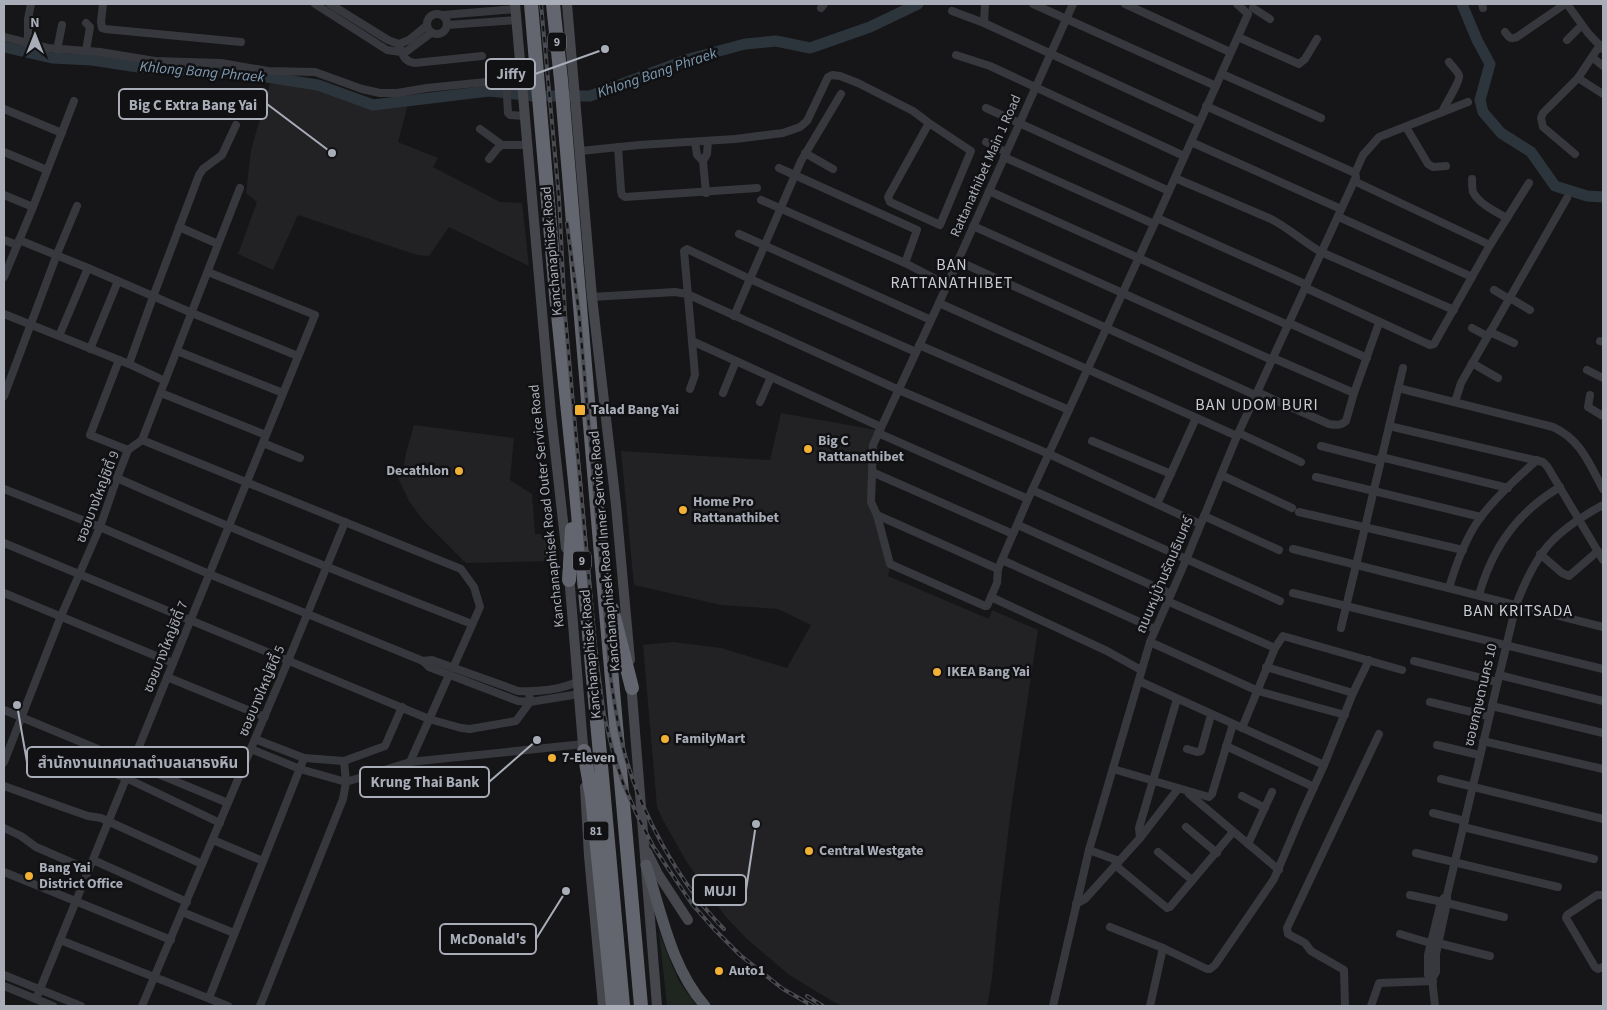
<svg xmlns="http://www.w3.org/2000/svg" width="1607" height="1010" viewBox="0 0 1607 1010" font-family="'Source Sans 3','Noto Sans Thai',sans-serif">
  <style>
    .built { fill: #222225 }
    .green { fill: #1e261f }
    .lines { fill: none; stroke-linecap: round; stroke-linejoin: round }
    .river { stroke: #2c353c; stroke-width: 11 }
    .street { stroke: #37383d; stroke-width: 8 }
    .secondary { stroke: #45474d; stroke-width: 10 }
    .primary { stroke: #53555c; stroke-width: 11 }
    .highway { stroke: #63666e; stroke-width: 14 }
    .rail-casing { stroke: #4a4c52; stroke-width: 4 }
    .rail { stroke: #111113; stroke-width: 2; stroke-dasharray: 5.5; stroke-linecap: butt }
    .poi-dot { fill: #f2b134; stroke: #111113; stroke-width: 2 }
    .labels { text-anchor: middle; dominant-baseline: central; stroke-width: 5; stroke-linejoin: round; paint-order: stroke }
    .shield { fill: #111113; stroke: #7b7e86; stroke-width: 1 }
    .shield-label { font-size: 12px; font-weight: bold; fill: #a8adb8 }
    .street-label { font-size: 14px; fill: #a8adb8; stroke: #111113 }
    .poi-label { font-size: 14px; font-weight: bold; fill: #a8adb8; stroke: #111113; text-anchor: start }
    .water-label { font-size: 15px; font-style: italic; fill: #7f9bb3; stroke: #111113 }
    .quarter-label { font-size: 16px; letter-spacing: 1px; fill: #c9ccd4; stroke: #111113 }
    .leader { fill: none; stroke: #a8adb8; stroke-width: 2 }
    .callout-dot { fill: #a8adb8; stroke: #111113; stroke-width: 2 }
    .callout { fill: #111113; stroke: #a8adb8; stroke-width: 2 }
    .callout-label { font-size: 15px; text-anchor: middle; font-weight: bold; fill: #a8adb8 }
  </style>
  <rect width="100%" height="100%" fill="#161618"/>
  <g class="built">
    <path d="M 304,82 L 374,107 L 408,104 L 398,142 L 438,158 L 433,167 L 500,202 L 522,203 L 529,266 L 449,227 L 429,256 L 417,255 L 298,215 L 273,270 L 238,254 L 257,202 L 246,193 L 251,150 L 270,84 Z"/>
    <path d="M 781,413 L 882,431 L 876,446 L 871,509 L 891,559 L 888,576 L 989,619 L 992,610 L 1038,630 L 1011,809 L 998,916 L 992,978 L 987,1006 L 842,1006 L 832,1001 L 788,974 L 747,939 L 725,916 L 686,861 L 663,820 L 657,807 L 643,645 L 673,642 L 721,648 L 787,668 L 811,625 L 778,609 L 721,605 L 634,585 L 621,451 L 770,460 Z"/>
    <path d="M 414,425 L 514,438 L 510,480 L 532,494 L 535,534 L 553,535 L 556,561 L 466,563 L 423,520 L 409,501 L 397,476 L 403,472 L 406,453 Z"/>
  </g>
  <path class="green" d="M 659,932 L 671,963 L 680,983 L 697,1006 L 667,1006 Z"/>
  <g class="lines">
    <g class="river">
      <path d="M 1462,4 L 1477,40 L 1490,64 L 1480,100 L 1483,112 L 1501,133 L 1531,152 L 1555,186 L 1587,196 L 1603,197"/>
      <path d="M 4,47 L 52,58 L 92,60 L 151,69 L 233,72 L 318,85 L 373,105 L 489,91 L 534,96 L 590,96 L 689,59 L 745,44 L 776,41 L 810,48 L 870,27 L 918,4"/>
    </g>
    <g class="street">
      <path d="M 103,4 L 101,22 L 102,28 L 105,29 L 241,42"/>
      <path d="M 315,4 L 373,41 L 387,50 L 401,52 L 407,51 L 431,33"/>
      <path d="M 330,4 L 388,40 L 399,44 L 409,40 L 426,26"/>
      <path d="M 985,4 L 984,23 L 1199,122"/>
      <path d="M 1033,4 L 1216,86"/>
      <path d="M 1073,4 L 939,303 L 873,445 L 871,502 L 877,515 L 890,564 L 985,606 L 987,606 L 997,583 L 998,569 L 1028,499 L 1157,218 L 1248,14 L 1237,4"/>
      <path d="M 1125,4 L 1230,52"/>
      <path d="M 1482,4 L 1483,8"/>
      <path d="M 1567,4 L 1588,33 L 1603,49"/>
      <path d="M 821,8 L 824,4"/>
      <path d="M 1253,8 L 1270,19"/>
      <path d="M 952,11 L 984,23"/>
      <circle cx="437" cy="24" r="10"/>
      <path d="M 443,15 L 516,9"/>
      <path d="M 86,23 L 90,27 L 86,51"/>
      <path d="M 447,25 L 517,20"/>
      <path d="M 1505,32 C 1509,37 1510,40 1517,37 L 1565,4"/>
      <path d="M 4,37 L 48,48 L 100,52 L 155,61 L 221,63 L 268,71 L 315,72 L 362,89 L 380,93 L 397,93 L 427,88 L 506,80 L 508,113 L 510,115 L 525,116"/>
      <path d="M 1238,37 L 1299,64 L 1305,59 L 1317,39"/>
      <path d="M 1567,40 L 1582,25"/>
      <path d="M 28,44 L 28,19 L 31,4"/>
      <path d="M 400,48 C 403,57 406,62 415,63 L 482,56"/>
      <path d="M 57,50 L 62,25"/>
      <path d="M 956,55 L 990,66 L 1184,156"/>
      <path d="M 1592,57 L 1603,66"/>
      <path d="M 1222,74 L 1321,118"/>
      <path d="M 1578,78 L 1603,94"/>
      <path d="M 1206,106 L 1355,173"/>
      <path d="M 986,108 L 1169,191"/>
      <path d="M 4,109 L 62,133"/>
      <path d="M 1442,112 C 1445,105 1461,80 1459,75 C 1457,71 1452,66 1449,62"/>
      <path d="M 1406,127 L 1428,164 L 1433,167 L 1446,166"/>
      <path d="M 480,129 L 502,145 L 527,145"/>
      <path d="M 695,142 L 697,155 L 703,161"/>
      <path d="M 986,142 L 1006,152"/>
      <path d="M 1191,142 L 1341,209"/>
      <path d="M 618,147 L 621,191 L 622,195 L 625,197 L 757,188"/>
      <path d="M 580,151 L 639,145 L 735,139 L 783,133 L 800,127 L 807,121 L 828,77 L 832,75 L 840,76 L 858,83 L 913,111 L 929,123 L 888,197 L 890,202 L 940,225 L 971,151 L 929,123"/>
      <path d="M 4,152 L 47,170"/>
      <path d="M 805,153 L 833,169"/>
      <path d="M 1575,154 L 1543,127 L 1541,118 L 1543,113 L 1578,78 L 1600,45"/>
      <path d="M 1004,157 L 1154,224"/>
      <path d="M 489,159 L 497,149 L 502,145"/>
      <path d="M 779,168 L 917,230 L 905,263"/>
      <path d="M 1175,178 L 1271,219 C 1289,228 1303,242 1321,252 L 1454,310"/>
      <path d="M 1472,179 C 1472,183 1472,188 1473,192 C 1479,204 1496,212 1507,218"/>
      <path d="M 1354,181 L 1490,245"/>
      <path d="M 989,191 L 1288,325"/>
      <path d="M 706,193 L 703,161 L 707,154 L 708,141"/>
      <path d="M 4,195 L 33,207"/>
      <path d="M 761,200 L 905,263 L 947,285"/>
      <path d="M 1339,217 L 1472,277"/>
      <path d="M 1157,218 L 1307,285"/>
      <path d="M 973,226 L 1272,360"/>
      <path d="M 179,227 L 218,244"/>
      <path d="M 739,234 L 931,320"/>
      <path d="M 4,240 L 17,245"/>
      <path d="M 19,240 L 88,268 L 192,313 L 298,356"/>
      <path d="M 958,261 L 1255,395"/>
      <path d="M 4,277 L 33,207 L 74,101"/>
      <path d="M 1306,288 L 1430,345 L 1434,344 L 1490,245 L 1529,183"/>
      <path d="M 1494,290 L 1509,299"/>
      <path d="M 592,297 L 675,292 L 687,294 L 899,390 L 1049,454 L 1200,524"/>
      <path d="M 1510,298 L 1530,310"/>
      <path d="M 939,303 L 1237,436"/>
      <path d="M 4,314 L 129,364 L 165,381"/>
      <path d="M 734,316 L 801,161 L 841,94"/>
      <path d="M 1289,323 L 1367,358"/>
      <path d="M 1472,328 L 1487,336"/>
      <path d="M 1490,332 L 1514,343"/>
      <path d="M 59,336 L 88,268"/>
      <path d="M 692,341 L 881,427"/>
      <path d="M 1600,341 L 1603,342"/>
      <path d="M 919,345 L 1069,410"/>
      <path d="M 90,349 L 118,281"/>
      <path d="M 177,351 L 283,393"/>
      <path d="M 1273,358 L 1354,393"/>
      <path d="M 119,360 L 90,435 L 128,450"/>
      <path d="M 1472,363 L 1498,378"/>
      <path d="M 129,364 L 153,297 L 199,175 L 203,169 L 222,155 L 236,125"/>
      <path d="M 1587,370 L 1603,378"/>
      <path d="M 1398,388 L 1553,427 C 1580,439 1589,463 1603,489"/>
      <path d="M 690,389 L 695,375 L 684,251 L 687,249 L 750,279 L 916,352"/>
      <path d="M 1257,392 L 1329,424 C 1335,425 1341,426 1346,421 L 1354,393 L 1379,323"/>
      <path d="M 161,393 L 266,435"/>
      <path d="M 723,393 L 736,361"/>
      <path d="M 1590,395 L 1588,407 L 1603,416"/>
      <path d="M 4,396 L 57,254 L 77,206"/>
      <path d="M 760,402 L 771,377"/>
      <path d="M 1455,402 L 1461,383 L 1567,198"/>
      <path d="M 1389,426 L 1543,462 L 1547,466 L 1603,560"/>
      <path d="M 878,433 L 1028,499"/>
      <path d="M 1239,433 L 1301,462"/>
      <path d="M 142,440 L 461,569 L 474,587 L 480,607 L 453,668"/>
      <path d="M 1092,441 L 1171,474"/>
      <path d="M 263,443 L 300,458"/>
      <path d="M 1321,446 L 1380,461"/>
      <path d="M 1381,457 L 1508,488"/>
      <path d="M 872,472 L 1013,534"/>
      <path d="M 1221,475 L 1292,508"/>
      <path d="M 1316,477 L 1481,517"/>
      <path d="M 117,478 C 234,530 352,578 472,624"/>
      <path d="M 4,489 L 100,527 L 209,574 L 423,661 L 429,667 L 518,701 L 530,702 L 579,694"/>
      <path d="M 1032,490 L 1280,601"/>
      <path d="M 1157,504 L 1196,418"/>
      <path d="M 1299,512 L 1463,550"/>
      <path d="M 877,515 L 998,569"/>
      <path d="M 1204,516 L 1279,550"/>
      <path d="M 1018,525 L 1171,594"/>
      <path d="M 4,543 L 429,719 L 461,728 L 470,729 L 516,721 L 530,702 L 529,692"/>
      <path d="M 1293,549 L 1603,627"/>
      <path d="M 1540,554 L 1562,573 L 1569,576 L 1598,551"/>
      <path d="M 1002,560 L 1155,629"/>
      <path d="M 1449,588 C 1456,564 1465,539 1480,518 C 1495,498 1519,476 1537,460"/>
      <path d="M 4,593 L 173,663"/>
      <path d="M 1293,593 L 1603,669"/>
      <path d="M 1479,595 C 1492,548 1517,512 1560,487"/>
      <path d="M 991,597 L 1107,651 L 1141,670"/>
      <path d="M 1167,601 L 1275,648"/>
      <path d="M 1341,628 L 1403,368"/>
      <path d="M 1150,642 L 1258,691 L 1345,715"/>
      <path d="M 423,661 L 432,660 L 518,691 C 535,692 563,690 578,681"/>
      <path d="M 1414,661 L 1497,682"/>
      <path d="M 1266,667 L 1353,693"/>
      <path d="M 1499,675 L 1603,701"/>
      <path d="M 167,677 L 265,717"/>
      <path d="M 1139,681 L 1324,765"/>
      <path d="M 1430,702 L 1488,716"/>
      <path d="M 1492,706 L 1603,733"/>
      <path d="M 4,710 L 228,803"/>
      <path d="M 1242,728 L 1275,648 L 1283,636 L 1402,670"/>
      <path d="M 255,739 L 304,758 L 344,761 L 385,746 L 402,707"/>
      <path d="M 1483,741 L 1603,769"/>
      <path d="M 1437,745 L 1479,755"/>
      <path d="M 1226,746 L 1314,787"/>
      <path d="M 138,748 L 189,771"/>
      <path d="M 251,749 L 300,769 L 346,782 L 410,762 L 584,744"/>
      <path d="M 1187,749 L 1197,752 L 1201,751 L 1211,715"/>
      <path d="M 58,752 L 126,778 L 220,823"/>
      <path d="M 4,762 L 61,616 L 100,527 L 117,478 L 128,450 L 142,440 L 240,188"/>
      <path d="M 410,762 L 449,675"/>
      <path d="M 1113,769 L 1209,797 L 1212,794 L 1233,724"/>
      <path d="M 1441,779 L 1603,819"/>
      <path d="M 4,786 L 68,809 L 88,816 L 101,818 L 202,864"/>
      <path d="M 1189,794 L 1279,870"/>
      <path d="M 1242,796 L 1265,808"/>
      <path d="M 1433,813 L 1465,821"/>
      <path d="M 1186,827 L 1217,853"/>
      <path d="M 1463,827 L 1594,859"/>
      <path d="M 4,828 L 21,836 L 36,847 L 89,870"/>
      <path d="M 1140,838 L 1139,828 L 1177,699"/>
      <path d="M 213,840 L 263,861"/>
      <path d="M 1248,844 L 1272,792"/>
      <path d="M 1089,850 L 1119,861"/>
      <path d="M 1158,852 L 1192,880"/>
      <path d="M 1416,853 L 1558,887"/>
      <path d="M 93,860 L 187,902"/>
      <path d="M 1115,865 L 1167,908 L 1170,907 L 1233,832"/>
      <path d="M 4,872 L 171,940"/>
      <path d="M 1410,895 L 1447,903 L 1504,917"/>
      <path d="M 1603,895 L 1597,895 L 1567,915 L 1566,918 L 1595,967 L 1598,969 L 1603,967"/>
      <path d="M 1076,904 L 1085,899 L 1140,838 L 1178,789"/>
      <path d="M 182,912 L 234,933"/>
      <path d="M 1110,927 L 1163,948 L 1150,1006"/>
      <path d="M 1400,934 L 1430,943"/>
      <path d="M 60,940 L 228,1006"/>
      <path d="M 1438,943 L 1490,956"/>
      <path d="M 1163,948 L 1207,969 L 1210,969 L 1215,965 L 1274,879 L 1303,811 L 1324,765 L 1353,693 L 1369,660"/>
      <path d="M 4,975 L 81,1006"/>
      <path d="M 1432,979 L 1428,975 L 1428,955 L 1441,902 L 1444,898"/>
      <path d="M 4,986 L 53,1006"/>
      <path d="M 209,998 L 304,758"/>
      <path d="M 36,999 L 315,315 L 208,272"/>
      <path d="M 142,1006 L 288,661 L 345,522"/>
      <path d="M 260,1006 L 343,799 L 346,782 L 344,761"/>
      <path d="M 1053,1006 L 1089,850 L 1150,642 L 1186,560 L 1237,436 L 1356,177 L 1355,173 L 1363,155 L 1379,137 L 1468,102"/>
      <path d="M 1345,1006 L 1344,970 L 1311,951 L 1305,943 L 1288,934 L 1287,928 L 1379,734"/>
      <path d="M 1371,1006 L 1379,983 L 1433,981"/>
      <path d="M 1435,1006 L 1432,979 L 1436,972 L 1436,954 L 1447,903 L 1447,895 L 1516,605 C 1536,552 1553,532 1603,505"/>
    </g>
    <g class="secondary">
      <path d="M 515,4 L 551,414 L 566,548"/>
      <path d="M 567,4 L 592,297 L 616,505 L 630,660"/>
      <path d="M 569,575 L 584,757"/>
      <path d="M 631,682 L 657,1006"/>
      <path d="M 585,787 L 589,856 L 603,1006"/>
      <path d="M 647,852 L 658,874 L 688,920"/>
    </g>
    <path class="primary" d="M 646,865 C 662,914 671,967 705,1006"/>
    <g class="highway">
      <path d="M 531,4 L 556,295 L 575,481 L 623,1006"/>
      <path d="M 553,4 L 561,80 L 602,567 L 641,1006"/>
      <path d="M 569,580 L 572,529"/>
      <path d="M 612,609 L 632,688"/>
      <path d="M 584,751 L 592,797 L 613,1006"/>
    </g>
    <g class="rail-casing">
      <g id="rail">
        <path d="M 541,4 L 559,198 L 565,314 L 595,648 L 604,715 L 613,752 L 623,783 L 638,817 L 653,846 L 692,904 L 714,929 L 740,955 L 783,989 L 813,1006"/>
        <path d="M 567,223 L 579,313 L 611,680 C 614,702 618,725 623,747 C 638,809 679,884 724,929"/>
        <path d="M 807,996 L 823,1006"/>
      </g>
    </g>
    <use href="#rail" class="rail"/>
  </g>
  <g class="poi-dot">
    <rect x="574" y="404" width="12" height="12" rx="2.5"/>
    <circle cx="808" cy="449" r="5"/>
    <circle cx="459" cy="471" r="5"/>
    <circle cx="683" cy="510" r="5"/>
    <circle cx="937" cy="672" r="5"/>
    <circle cx="665" cy="739" r="5"/>
    <circle cx="552" cy="758" r="5"/>
    <circle cx="809" cy="851" r="5"/>
    <circle cx="29" cy="876" r="5"/>
    <circle cx="719" cy="971" r="5"/>
  </g>
  <g class="labels">
    <g class="shield">
      <rect x="548" y="32.5" width="18" height="19" rx="4"/>
      <rect x="573" y="551.5" width="18" height="19" rx="4"/>
      <rect x="583.5" y="821.5" width="25" height="19" rx="4"/>
    </g>
    <g class="shield-label">
      <text x="557" y="42">9</text>
      <text x="582" y="561">9</text>
      <text x="596" y="831">81</text>
    </g>
    <g class="street-label">
      <text transform="translate(986 166) rotate(-66)">Rattanathibet Main 1 Road</text>
      <text transform="translate(552 251) rotate(-95)">Kanchanaphisek Road</text>
      <text transform="translate(98 497) rotate(-69)">ซอยบางใหญ่ซิตี้ 9</text>
      <text transform="translate(547 506) rotate(-96)">Kanchanaphisek Road Outer Service Road</text>
      <text transform="translate(605 551) rotate(-95)">Kanchanaphisek Road Inner Service Road</text>
      <text transform="translate(1165 575) rotate(-67)">ถนนหมู่บ้านรัตนธิเบศร์</text>
      <text transform="translate(166 647) rotate(-68)">ซอยบางใหญ่ซิตี้ 7</text>
      <text transform="translate(591 654) rotate(-95)">Kanchanaphisek Road</text>
      <text transform="translate(262 691) rotate(-67)">ซอยบางใหญ่ซิตี้ 5</text>
      <text transform="translate(1481 695) rotate(-77)">ซอยกฤษดานคร 10</text>
    </g>
    <g class="poi-label">
      <text x="591" y="410">Talad Bang Yai</text>
      <text x="818" y="441">Big C<tspan x="818" dy="16">Rattanathibet</tspan></text>
      <text x="449" y="471" text-anchor="end">Decathlon</text>
      <text x="693" y="502">Home Pro<tspan x="693" dy="16">Rattanathibet</tspan></text>
      <text x="947" y="672">IKEA Bang Yai</text>
      <text x="675" y="739">FamilyMart</text>
      <text x="562" y="758">7-Eleven</text>
      <text x="819" y="851">Central Westgate</text>
      <text x="39" y="868">Bang Yai<tspan x="39" dy="16">District Office</tspan></text>
      <text x="729" y="971">Auto1</text>
    </g>
    <g class="water-label">
      <text transform="translate(202 72) rotate(5)">Khlong Bang Phraek</text>
      <text transform="translate(657 73) rotate(-19)">Khlong Bang Phraek</text>
    </g>
    <g class="quarter-label">
      <text x="952" y="265">BAN<tspan x="952" dy="18">RATTANATHIBET</tspan></text>
      <text x="1257" y="405">BAN UDOM BURI</text>
      <text x="1518" y="611">BAN KRITSADA</text>
    </g>
  </g>
  <path class="leader" d="M605 49L535 74M332 153L267 104M17 705L27 762M537 740L489 782M756 824L746 890M566 891L536 939"/>
  <g class="callout-dot">
    <circle cx="605" cy="49" r="5"/>
    <circle cx="332" cy="153" r="5"/>
    <circle cx="17" cy="705" r="5"/>
    <circle cx="537" cy="740" r="5"/>
    <circle cx="756" cy="824" r="5"/>
    <circle cx="566" cy="891" r="5"/>
  </g>
  <g class="callout">
    <rect x="486" y="59" width="49" height="30" rx="5"/>
    <rect x="119" y="89" width="148" height="30" rx="5"/>
    <rect x="27" y="747" width="221" height="30" rx="5"/>
    <rect x="360" y="767" width="129" height="30" rx="5"/>
    <rect x="693" y="875" width="53" height="30" rx="5"/>
    <rect x="440" y="924" width="96" height="30" rx="5"/>
  </g>
  <g class="callout-label">
    <text x="511" y="79">Jiffy</text>
    <text x="193" y="110">Big C Extra Bang Yai</text>
    <text x="138" y="768">สำนักงานเทศบาลตำบลเสาธงหิน</text>
    <text x="425" y="787">Krung Thai Bank</text>
    <text x="720" y="896">MUJI</text>
    <text x="488" y="944">McDonald's</text>
  </g>
  <rect width="1607" height="1010" fill="none" stroke="#a8adb8" stroke-width="10"/>
  <g transform="translate(35 35)" stroke="#111113" stroke-width="4" paint-order="stroke">
  <path d="M0-4L9 19L0 12L-9 19Z" fill="#a8adb8"/>
  <text y="-8" font-size="14" font-weight="bold" text-anchor="middle" fill="#a8adb8">N</text>
  </g>
</svg>
